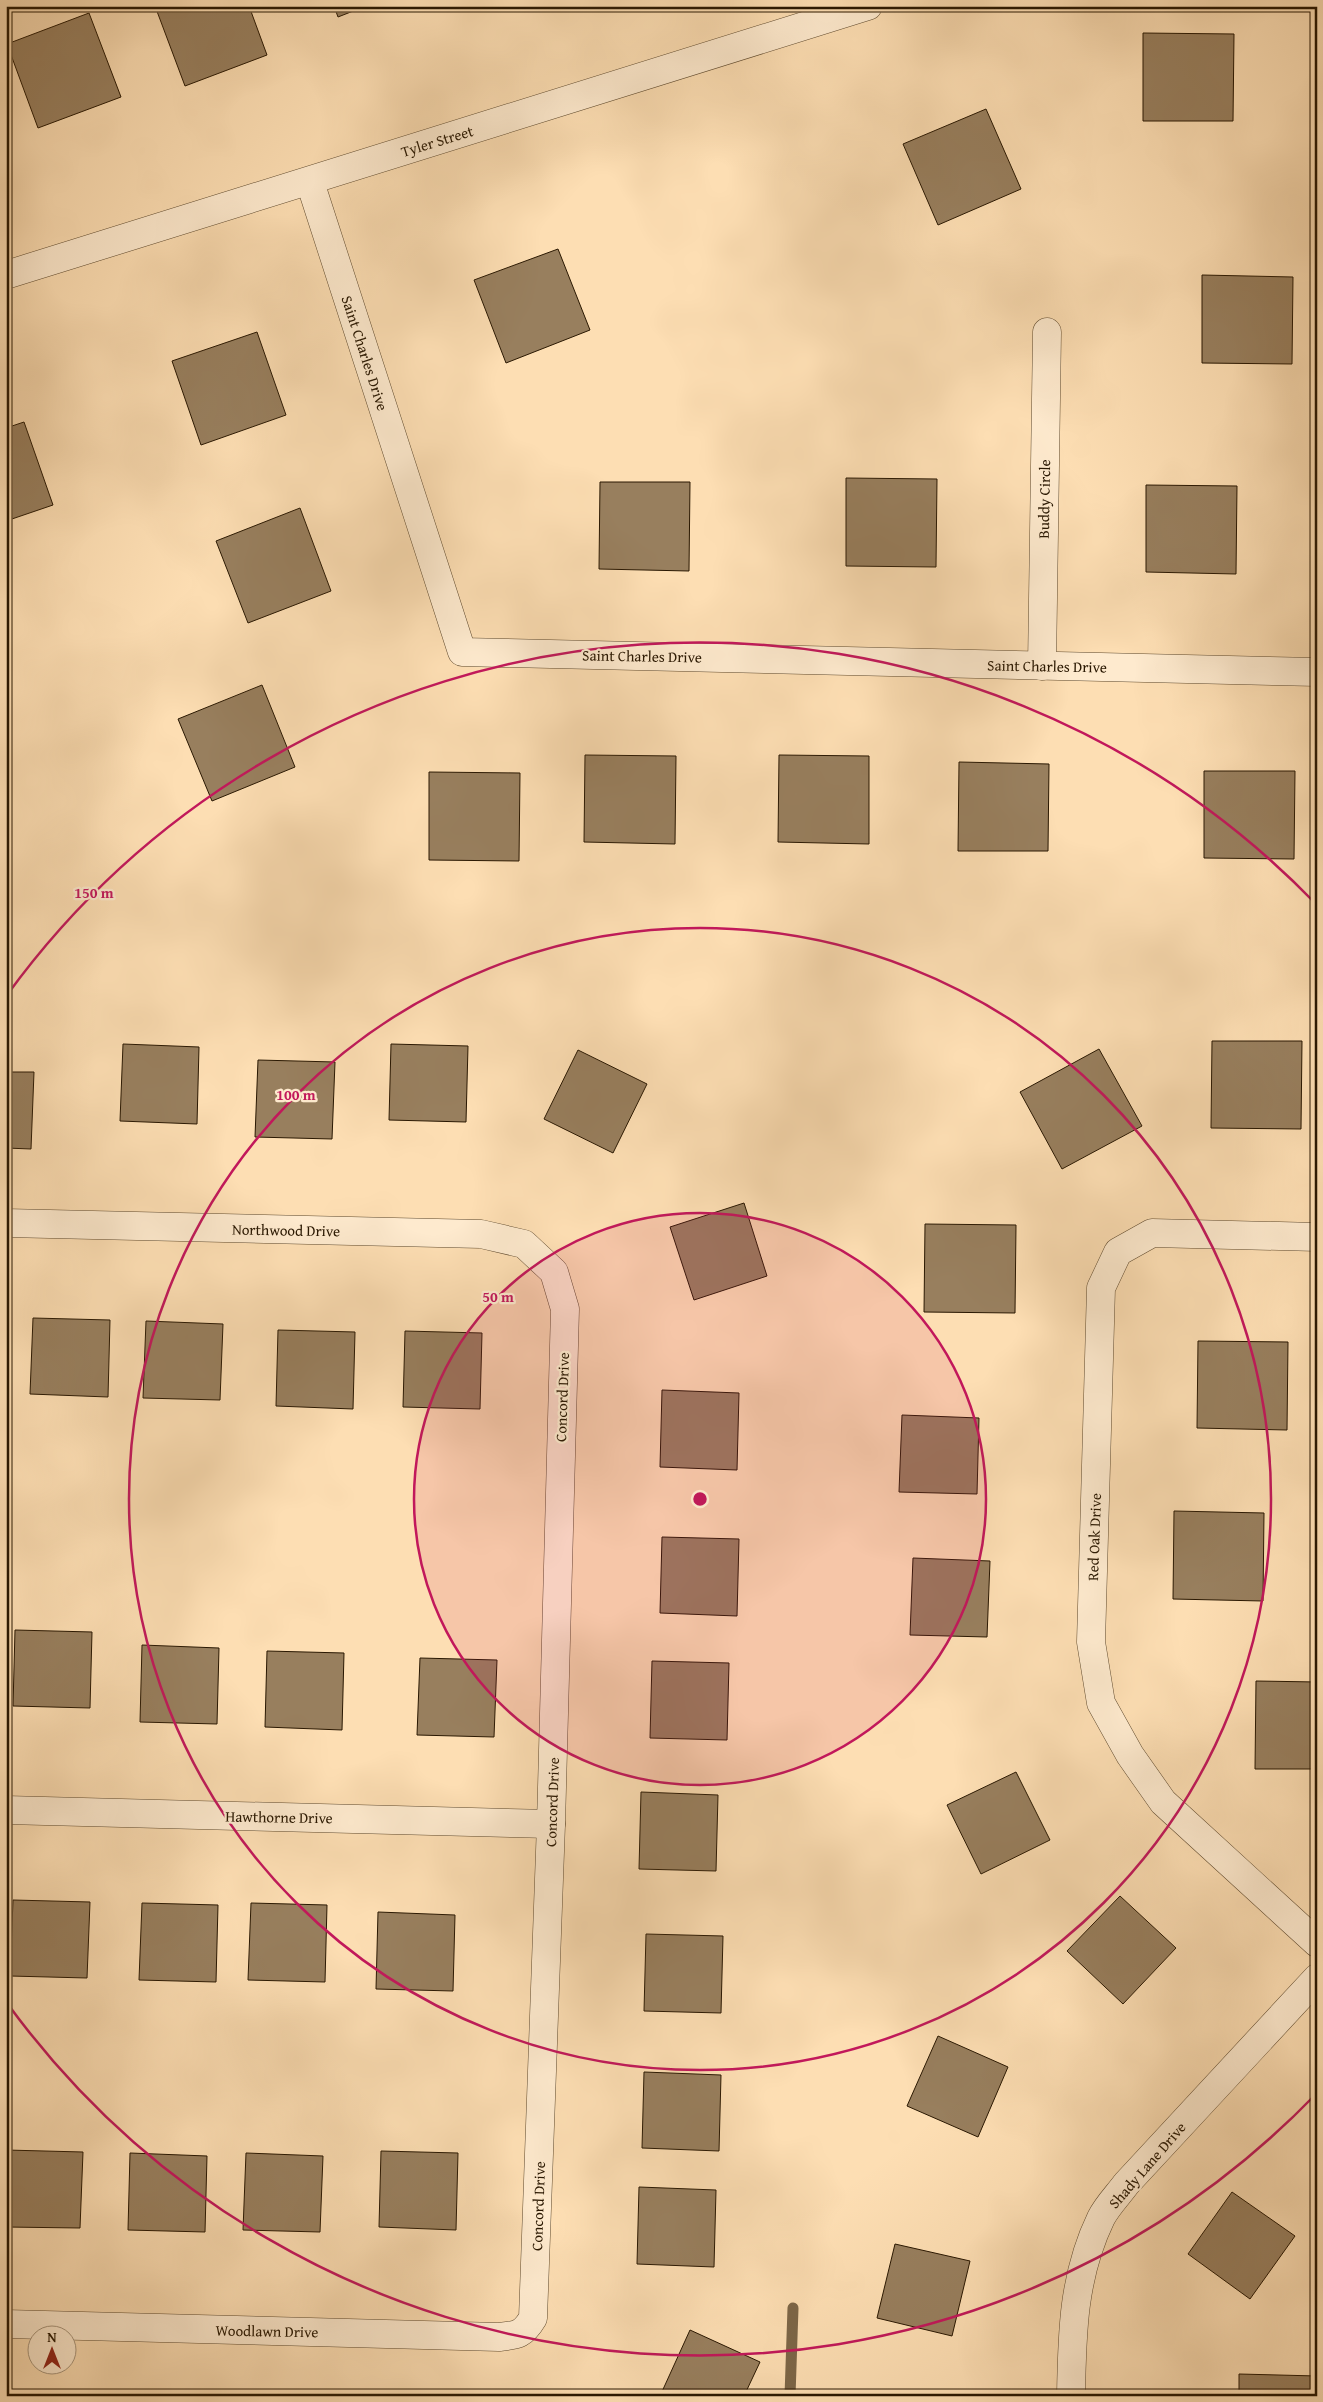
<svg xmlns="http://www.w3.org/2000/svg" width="1323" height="2402" viewBox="0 0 1323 2402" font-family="'Gentium Book Plus',serif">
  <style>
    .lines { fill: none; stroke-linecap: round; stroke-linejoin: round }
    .stream { stroke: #7d6748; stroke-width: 11 }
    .building { fill: #987f5e; stroke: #2a1802 }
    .minor-casing { stroke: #5f4a2e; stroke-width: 29 }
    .tertiary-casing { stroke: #5f4a2e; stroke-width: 29 }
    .minor { stroke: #feeace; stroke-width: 28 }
    .tertiary { stroke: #feeace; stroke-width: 28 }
    .ring { fill: none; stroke: #c2185b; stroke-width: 2.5 }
    .labels { text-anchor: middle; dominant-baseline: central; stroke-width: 4.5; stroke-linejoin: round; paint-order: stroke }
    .street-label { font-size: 15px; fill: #2a1802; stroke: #feeace }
    .centre { fill: #c2185b; stroke: #feeace; stroke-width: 2.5 }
    .ring-label { font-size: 15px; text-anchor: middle; font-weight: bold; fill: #c2185b; stroke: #feeace; stroke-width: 4.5; stroke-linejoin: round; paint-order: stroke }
  </style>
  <rect width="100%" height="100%" fill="#fddeb3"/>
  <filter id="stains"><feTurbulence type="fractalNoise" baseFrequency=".004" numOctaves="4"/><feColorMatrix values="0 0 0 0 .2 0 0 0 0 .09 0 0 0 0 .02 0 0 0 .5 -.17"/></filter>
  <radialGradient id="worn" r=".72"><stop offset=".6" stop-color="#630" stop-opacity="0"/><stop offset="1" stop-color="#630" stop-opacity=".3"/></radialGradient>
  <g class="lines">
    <path class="stream" d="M 790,2396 L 793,2308"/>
  </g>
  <g class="building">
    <path d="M 155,6 L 249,6 L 267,55 L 185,86 Z"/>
    <path d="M 334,6 L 366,6 L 338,17 Z"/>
    <path d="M 89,13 L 121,97 L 38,128 L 7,44 Z"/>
    <path d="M 1143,33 L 1234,34 L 1233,121 L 1143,121 Z"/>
    <path d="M 986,109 L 1021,189 L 938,225 L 903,144 Z"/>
    <path d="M 558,249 L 590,330 L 506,363 L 474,280 Z"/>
    <path d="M 1202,275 L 1293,277 L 1292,364 L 1202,363 Z"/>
    <path d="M 257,332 L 286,415 L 201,445 L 172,361 Z"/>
    <path d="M 24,422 L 53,505 L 6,521 L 6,428 Z"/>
    <path d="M 846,478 L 937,479 L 936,567 L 846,566 Z"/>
    <path d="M 600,482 L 690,482 L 689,571 L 599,569 Z"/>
    <path d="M 1146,485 L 1237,486 L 1236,574 L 1146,572 Z"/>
    <path d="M 300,508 L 331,591 L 248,623 L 216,541 Z"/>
    <path d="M 262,685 L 295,767 L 212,801 L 178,719 Z"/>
    <path d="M 585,755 L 676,756 L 675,844 L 584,842 Z"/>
    <path d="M 779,755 L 869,756 L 869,844 L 778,842 Z"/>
    <path d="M 959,762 L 1049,764 L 1048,851 L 958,851 Z"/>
    <path d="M 1204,771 L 1295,771 L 1294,859 L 1204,858 Z"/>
    <path d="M 429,772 L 520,773 L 519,861 L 429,860 Z"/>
    <path d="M 1212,1041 L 1302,1041 L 1301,1129 L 1211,1128 Z"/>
    <path d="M 123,1044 L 199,1047 L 197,1124 L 120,1121 Z"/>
    <path d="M 391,1044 L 468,1046 L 466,1122 L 389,1120 Z"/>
    <path d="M 1099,1049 L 1142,1126 L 1062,1169 L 1020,1092 Z"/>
    <path d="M 578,1050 L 647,1084 L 613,1153 L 544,1119 Z"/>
    <path d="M 258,1060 L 335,1062 L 332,1139 L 255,1137 Z"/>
    <path d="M 6,1072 L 34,1072 L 31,1149 L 6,1148 Z"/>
    <path d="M 744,1203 L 767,1276 L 694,1300 L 670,1227 Z"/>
    <path d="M 925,1224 L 1016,1225 L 1015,1313 L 924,1312 Z"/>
    <path d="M 33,1318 L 110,1320 L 108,1397 L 30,1394 Z"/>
    <path d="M 146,1321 L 223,1324 L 220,1400 L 143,1398 Z"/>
    <path d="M 278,1330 L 355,1332 L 353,1409 L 276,1406 Z"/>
    <path d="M 405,1331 L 482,1333 L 480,1409 L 403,1407 Z"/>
    <path d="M 1198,1341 L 1288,1342 L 1287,1430 L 1197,1428 Z"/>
    <path d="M 662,1390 L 739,1393 L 737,1470 L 660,1467 Z"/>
    <path d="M 902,1415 L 979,1418 L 977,1494 L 899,1492 Z"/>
    <path d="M 1174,1511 L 1264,1513 L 1263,1601 L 1173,1599 Z"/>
    <path d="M 662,1537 L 739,1539 L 737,1616 L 660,1613 Z"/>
    <path d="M 913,1558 L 990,1561 L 987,1637 L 910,1635 Z"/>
    <path d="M 15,1630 L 92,1632 L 90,1708 L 13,1706 Z"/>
    <path d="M 142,1645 L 219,1648 L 217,1724 L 140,1722 Z"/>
    <path d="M 267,1651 L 344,1653 L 342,1730 L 265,1727 Z"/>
    <path d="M 420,1658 L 497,1660 L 494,1737 L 417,1735 Z"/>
    <path d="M 652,1661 L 729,1663 L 727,1740 L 650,1738 Z"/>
    <path d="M 1256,1681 L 1317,1682 L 1317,1769 L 1255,1769 Z"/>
    <path d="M 1016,1772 L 1050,1840 L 981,1874 L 947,1805 Z"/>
    <path d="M 641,1792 L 718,1795 L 716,1871 L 639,1869 Z"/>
    <path d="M 1120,1896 L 1176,1948 L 1123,2004 L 1067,1951 Z"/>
    <path d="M 13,1900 L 90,1902 L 87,1978 L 10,1976 Z"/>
    <path d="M 142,1903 L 218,1905 L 216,1982 L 139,1980 Z"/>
    <path d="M 251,1903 L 327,1905 L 325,1982 L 248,1980 Z"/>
    <path d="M 378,1912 L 455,1915 L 453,1991 L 376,1989 Z"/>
    <path d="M 646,1934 L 723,1936 L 721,2013 L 644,2011 Z"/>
    <path d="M 938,2036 L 1008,2067 L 978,2137 L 907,2106 Z"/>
    <path d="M 644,2072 L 721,2075 L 719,2151 L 642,2148 Z"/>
    <path d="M 6,2150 L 83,2152 L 80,2228 L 6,2227 Z"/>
    <path d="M 381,2151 L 458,2153 L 456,2230 L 379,2227 Z"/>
    <path d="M 130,2153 L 207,2156 L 205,2232 L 128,2230 Z"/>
    <path d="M 246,2153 L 323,2156 L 320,2232 L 243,2230 Z"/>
    <path d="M 639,2187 L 716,2190 L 714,2267 L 637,2264 Z"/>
    <path d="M 1232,2192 L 1295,2236 L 1250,2299 L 1188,2254 Z"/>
    <path d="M 895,2244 L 970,2261 L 952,2336 L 877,2318 Z"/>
    <path d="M 690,2330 L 760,2362 L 744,2396 L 660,2396 Z"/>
    <path d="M 1239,2374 L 1317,2376 L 1316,2396 L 1239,2396 Z"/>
  </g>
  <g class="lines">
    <g class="minor-casing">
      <g id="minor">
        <path d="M 310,182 L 462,652 L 1317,672"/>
        <path d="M 1042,666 L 1047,332"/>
        <path d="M 6,1223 L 481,1234 L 524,1244 L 554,1272 L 565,1309 L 551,1824 L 533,2318 C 523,2335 517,2335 499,2337 L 6,2324"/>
        <path d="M 1317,1237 L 1152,1233 L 1118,1252 L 1101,1288 L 1091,1642 L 1101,1703 L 1130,1755 L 1163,1802 L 1317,1943"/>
        <path d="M 6,1810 L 551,1824"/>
        <path d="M 1071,2396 C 1072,2333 1073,2276 1101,2218 C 1107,2206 1118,2195 1126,2184 L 1317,1978"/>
      </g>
    </g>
    <g class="tertiary-casing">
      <path id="tertiary" d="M 6,275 L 868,6"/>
    </g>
    <use href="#minor" class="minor"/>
    <use href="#tertiary" class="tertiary"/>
  </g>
  <circle cx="700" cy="1499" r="286" fill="#c2185b" fill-opacity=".12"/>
  <g class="ring">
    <circle cx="700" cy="1499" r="286"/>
    <circle cx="700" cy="1499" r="571"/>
    <path d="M1316 2094A857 857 0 0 1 7 2003M7 995A857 857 0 0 1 1316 904"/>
  </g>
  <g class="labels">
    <g class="street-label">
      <text transform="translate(437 141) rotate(-17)">Tyler Street</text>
      <text transform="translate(365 353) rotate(72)">Saint Charles Drive</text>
      <text transform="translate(1044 499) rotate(-89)">Buddy Circle</text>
      <text transform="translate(642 656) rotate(1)">Saint Charles Drive</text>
      <text transform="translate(1047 666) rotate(1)">Saint Charles Drive</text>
      <text transform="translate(286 1230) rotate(1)">Northwood Drive</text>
      <text transform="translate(562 1397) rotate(-88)">Concord Drive</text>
      <text transform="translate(1094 1537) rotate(-88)">Red Oak Drive</text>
      <text transform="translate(552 1802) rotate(-88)">Concord Drive</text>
      <text transform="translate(279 1817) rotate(1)">Hawthorne Drive</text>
      <text transform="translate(1147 2165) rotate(-49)">Shady Lane Drive</text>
      <text transform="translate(538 2206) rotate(-88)">Concord Drive</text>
      <text transform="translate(267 2331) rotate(1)">Woodlawn Drive</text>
    </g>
  </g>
  <circle cx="700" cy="1499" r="8" class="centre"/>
  <g class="ring-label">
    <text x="94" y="898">150 m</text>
    <text x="296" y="1100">100 m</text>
    <text x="498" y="1302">50 m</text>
  </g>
  <rect width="1323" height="2402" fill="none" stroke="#fddeb3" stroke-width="25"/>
  <rect x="8" y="8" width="1308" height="2387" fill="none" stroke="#2a1802" stroke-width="2.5"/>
  <rect x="12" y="12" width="1298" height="2377" fill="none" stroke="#2a1802"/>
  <g transform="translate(52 2350)"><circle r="24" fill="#feeace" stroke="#a9967c"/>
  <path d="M0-4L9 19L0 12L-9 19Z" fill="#8f2418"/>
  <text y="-8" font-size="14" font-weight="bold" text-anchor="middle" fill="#2a1802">N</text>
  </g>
  <rect width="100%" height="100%" filter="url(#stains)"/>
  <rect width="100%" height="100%" fill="url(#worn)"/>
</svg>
